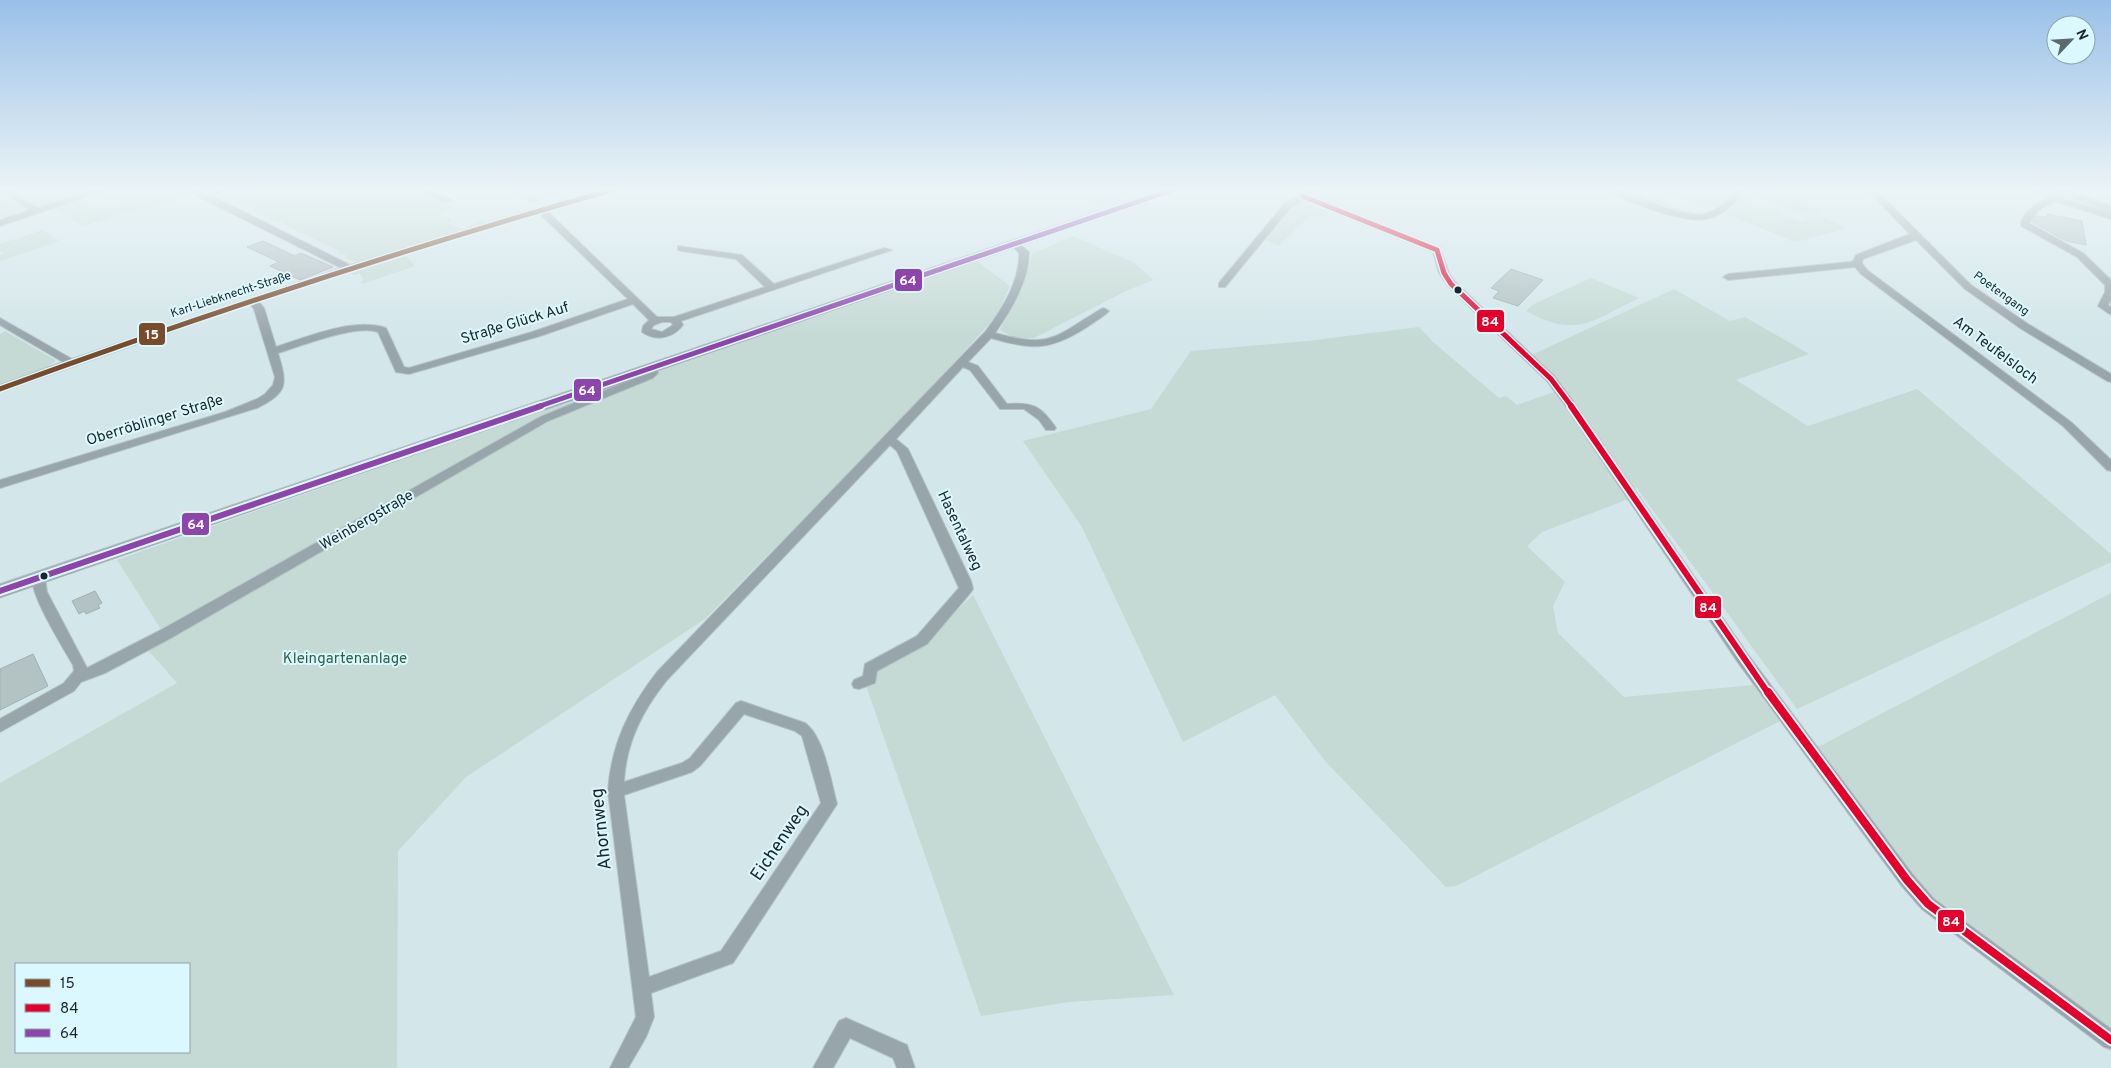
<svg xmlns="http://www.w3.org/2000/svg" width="2111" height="1068" viewBox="0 0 2111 1068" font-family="Overpass,sans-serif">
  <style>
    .green { fill: #c5dad4; fill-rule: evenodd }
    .building { fill: #b3c2c3; stroke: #a1b0b1 }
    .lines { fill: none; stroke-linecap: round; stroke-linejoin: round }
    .minor-casing { stroke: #b3c2c6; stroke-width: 2 }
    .secondary-casing { stroke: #b3c2c6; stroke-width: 1 }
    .minor { fill: #98a5ab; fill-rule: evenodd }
    .secondary { fill: #9eadb4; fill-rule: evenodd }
    .bus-1-casing { stroke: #dcf8ff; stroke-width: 8 }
    .bus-2-far2-casing { stroke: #dcf8ff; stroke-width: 8 }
    .bus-2-far1-casing { stroke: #dcf8ff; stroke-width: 10 }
    .bus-2-casing { stroke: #dcf8ff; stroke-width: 12 }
    .bus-3-far1-casing { stroke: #dcf8ff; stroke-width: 8 }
    .bus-3-casing { stroke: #dcf8ff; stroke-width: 10 }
    .bus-1 { stroke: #7a4b2a; stroke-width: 5 }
    .bus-2-far2 { stroke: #e4002b; stroke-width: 5 }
    .bus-2-far1 { stroke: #e4002b; stroke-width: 6 }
    .bus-2 { stroke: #e4002b; stroke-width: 8 }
    .bus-3-far1 { stroke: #8e44ad; stroke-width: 5 }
    .bus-3 { stroke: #8e44ad; stroke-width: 6 }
    .bus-dot { fill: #1a272a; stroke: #dcf8ff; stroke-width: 2 }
    .labels { text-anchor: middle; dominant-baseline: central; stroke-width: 4; stroke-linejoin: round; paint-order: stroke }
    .far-street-label { font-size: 12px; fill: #1a272a; stroke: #dcf8ff }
    .street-label { font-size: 15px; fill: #1a272a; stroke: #dcf8ff }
    .park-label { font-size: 15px; fill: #2e6145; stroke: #dcf8ff }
    .near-street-label { font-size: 18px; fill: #1a272a; stroke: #dcf8ff }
    .line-badge { stroke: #dcf8ff; stroke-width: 2 }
    .badge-label { font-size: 14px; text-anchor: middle; font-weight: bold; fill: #fff }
  </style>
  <rect width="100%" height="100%" fill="#d3e6ea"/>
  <g class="green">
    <path d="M 0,189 L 9,195 L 3,198 L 12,197 L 5,199 L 11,203 L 19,202 L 32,210 L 16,212 L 18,215 L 0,221 Z"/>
    <path d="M 5,189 L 95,189 L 37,209 L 21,199 L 24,198 L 19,195 L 16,196 Z"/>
    <path d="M 172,189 L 181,189 L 190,194 L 146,209 L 142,207 L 84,226 L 54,208 L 80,199 L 99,209 L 105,207 L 108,209 Z"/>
    <path d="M 231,189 L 416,189 L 446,201 L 452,209 L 439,215 L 453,220 L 448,223 L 463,229 L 482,220 L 488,223 L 367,260 L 354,261 L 344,258 L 347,256 L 341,253 L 337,255 L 340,251 L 308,236 L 310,235 L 303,234 L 282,224 L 285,223 L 277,222 L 252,210 L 255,208 L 251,206 L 247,207 L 228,198 L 222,200 L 218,198 L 220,194 Z"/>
    <path d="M 1089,189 L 1149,189 L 1100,204 L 1088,199 Z"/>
    <path d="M 1619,189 L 1638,189 L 1635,191 L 1638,194 L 1704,216 C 1682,213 1636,204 1619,189 Z"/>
    <path d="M 1652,189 L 1700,189 L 1730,199 L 1715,209 Z"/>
    <path d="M 1745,189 L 1783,189 L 1820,210 L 1815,213 L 1847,228 L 1796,242 L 1723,213 L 1724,210 L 1731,211 L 1740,205 L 1734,202 L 1742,198 L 1740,196 L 1744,193 L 1752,196 L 1745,202 L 1803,222 L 1812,216 L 1745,193 Z"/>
    <path d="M 1299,203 L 1307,203 L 1330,212 L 1323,218 L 1311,215 L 1278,246 L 1266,240 L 1278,221 L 1280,222 L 1288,212 Z"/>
    <path d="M 43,230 L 59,241 L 0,261 L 0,255 L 4,254 L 0,251 L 0,244 Z"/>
    <path d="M 1072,236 L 1135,263 L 1153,280 L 1126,291 L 1034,338 L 1015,338 L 1000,330 L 1022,289 L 1032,254 Z"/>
    <path d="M 406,256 L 415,266 L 362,284 L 361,282 L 364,280 L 360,274 L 353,275 L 351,273 Z"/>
    <path d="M 977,261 L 1010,286 L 998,314 L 924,396 L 705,619 L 466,777 L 398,851 L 397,1068 L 0,1068 L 0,783 L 177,683 L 148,650 L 162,631 L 117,560 L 660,369 ZM 16,964 L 189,964 L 189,1052 L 16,1052 Z"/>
    <path d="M 1591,278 L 1639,298 C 1591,321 1577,339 1526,311 L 1534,304 Z"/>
    <path d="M 1674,289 L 1730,321 L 1745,317 L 1809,354 L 1736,380 L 1808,426 L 1917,389 L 2111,554 L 2111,562 L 1797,709 L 1636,487 L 1629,499 L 1542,532 L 1527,546 L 1565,582 L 1553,606 L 1558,633 L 1624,697 L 1753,685 L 1780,721 L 1456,886 L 1446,887 L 1326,762 L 1275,695 L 1183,742 L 1082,527 L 1023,441 L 1151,409 L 1191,351 L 1307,341 L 1419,327 L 1433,342 L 1499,398 L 1506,396 L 1517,405 L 1554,392 L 1545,378 L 1525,358 Z"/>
    <path d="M 5,331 L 55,360 L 55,361 L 46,368 L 0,385 L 0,334 Z"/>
    <path d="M 2111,593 L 2111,1052 L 1917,906 L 1802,751 L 1822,745 Z"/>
    <path d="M 973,595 L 1174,995 L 1069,1002 L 981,1016 L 866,686 L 876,680 L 875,668 L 922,644 Z"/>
  </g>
  <g class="building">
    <path d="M 503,189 L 563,189 L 534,202 Z"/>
    <path d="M 2047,214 L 2082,221 L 2086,245 L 2066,241 L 2032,222 L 2036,216 L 2048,217 Z"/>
    <path d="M 263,241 L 295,256 L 301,253 L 333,267 L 300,280 L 270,266 L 279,262 L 247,247 Z"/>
    <path d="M 1511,269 L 1543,280 L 1518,306 L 1493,298 L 1499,291 L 1491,288 Z"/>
    <path d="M 95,591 L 102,603 L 98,605 L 100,608 L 86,614 L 84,611 L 79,614 L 72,601 Z"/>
    <path d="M 33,654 L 48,686 L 0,710 L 0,669 Z"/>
  </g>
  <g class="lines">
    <g class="minor-casing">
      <g id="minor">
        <path d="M 0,189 L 8,189 L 38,208 L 96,189 L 108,189 L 0,226 L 0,220 L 30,210 L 0,191 Z"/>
        <path d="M 188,189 L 199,189 L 206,193 L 216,189 L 228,189 L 212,196 L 350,265 L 534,209 L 606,189 L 619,189 L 547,211 L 657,317 L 674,317 L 765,287 L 736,259 L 681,251 L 678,250 L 678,246 L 742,255 L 774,284 L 884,248 L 892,250 L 681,321 L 683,325 C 673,338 656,342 642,332 L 643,326 L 649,320 L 633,304 L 540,336 L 409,374 L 396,372 L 378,332 C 356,324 301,346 278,353 C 287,384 289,392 257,408 L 0,488 L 0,480 L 225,412 L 257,399 L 265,394 L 273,385 L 275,377 L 254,309 L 250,304 L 0,392 L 0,385 L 63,362 L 0,325 L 0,318 L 72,359 L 341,268 L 201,198 ZM 539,213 L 628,299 L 532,332 L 409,368 L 404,367 L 386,328 C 354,317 307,337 276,347 L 264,308 L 258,301 L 386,259 ZM 662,322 L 671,322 L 673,325 L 662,332 L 651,329 L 654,325 Z"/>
        <path d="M 415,189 L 427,189 L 452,200 L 445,202 Z"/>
        <path d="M 1312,189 L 1322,189 L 1310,196 L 1440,248 L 1449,273 L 1455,282 L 1555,377 L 1573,401 L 1749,656 L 1913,875 L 1934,899 L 2111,1029 L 2111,1049 L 2104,1047 L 1922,909 L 1901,885 L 1739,664 L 1565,405 L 1547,381 L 1448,286 L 1439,273 L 1433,252 L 1304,200 L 1291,207 L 1225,287 L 1219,287 L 1219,283 L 1285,203 Z"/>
        <path d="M 1610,189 C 1621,189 1629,194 1639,198 C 1655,204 1686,217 1703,214 C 1715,213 1731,199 1737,189 L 1745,189 C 1738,202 1720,217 1706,219 C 1686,223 1624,203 1610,189 Z"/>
        <path d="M 1866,189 L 1875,189 L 1971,285 L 2028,324 L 2111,374 L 2111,382 L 2107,381 L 2020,328 L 1965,289 L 1916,240 L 1863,259 L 1862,263 L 1867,270 L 2071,422 L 2111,460 L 2111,471 L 2107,470 L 2063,426 L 1861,274 L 1855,267 L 1728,280 L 1723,277 L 1728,274 L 1850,262 L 1853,261 L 1856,255 L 1910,234 Z"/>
        <path d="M 2023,189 L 2036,189 L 2054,195 L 2068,191 L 2068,195 L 2062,198 L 2111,213 L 2111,219 L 2055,201 L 2038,211 L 2029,223 L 2083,253 L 2111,280 L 2111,300 L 2108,305 L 2111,307 L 2111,315 L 2098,306 L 2105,292 L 2105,285 L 2077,257 L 2021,226 C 2020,213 2037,204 2047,198 Z"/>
        <path d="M 1016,241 L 1029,252 C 1029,281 1011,310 995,333 C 1052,349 1054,337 1101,309 L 1104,308 L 1109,311 C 1103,317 1094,322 1087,327 C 1050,351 1032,350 991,338 L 968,362 L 978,366 L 1007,404 C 1033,402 1041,406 1056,428 L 1054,430 L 1046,430 L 1039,420 L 1024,409 L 1000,409 L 970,370 L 963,367 L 896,439 L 908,449 L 971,581 L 973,589 L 971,592 L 927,644 L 877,671 L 875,683 L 859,689 L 854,688 L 852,684 L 854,680 L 863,676 L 865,664 L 917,636 L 959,588 L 897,451 L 890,445 L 667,680 C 643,710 626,742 624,782 L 682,763 L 690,758 L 736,703 L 741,701 L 805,723 C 824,736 831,782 837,804 L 733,963 L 651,993 L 654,1017 L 646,1037 L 628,1068 L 610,1068 L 636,1017 L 608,791 C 611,745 629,708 657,672 L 985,332 C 1002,310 1020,281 1019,253 L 1011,244 ZM 744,714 L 795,731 L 802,736 L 821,803 L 721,951 L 649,977 L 624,795 L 692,772 L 700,766 Z"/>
        <path d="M 652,364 L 657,367 L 658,373 L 653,378 L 548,421 L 171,638 L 105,673 L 81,682 L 74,691 L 0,732 L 0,719 L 64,683 L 74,671 L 73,665 C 64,649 26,589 33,575 L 38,573 L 45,578 L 47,592 L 87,668 L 161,630 L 540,417 L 645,374 L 648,372 L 647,367 Z"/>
        <path d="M 846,1018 L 907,1045 L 915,1068 L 897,1068 L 893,1058 L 850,1038 L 833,1068 L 813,1068 L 839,1021 Z"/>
      </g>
    </g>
    <g class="secondary-casing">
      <g id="secondary">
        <path d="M 1163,189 L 1181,189 L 1179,191 L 0,598 L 0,584 Z"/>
        <path d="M 2049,189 L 2066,189 L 2111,205 L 2111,213 Z"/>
      </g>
    </g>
    <use href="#minor" class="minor"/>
    <use href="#secondary" class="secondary"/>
    <g class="bus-1-casing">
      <path id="bus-1" d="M 0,389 C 203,315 407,248 615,189"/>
    </g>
    <g class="bus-2-far2-casing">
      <path id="bus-2-far2" d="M 1302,196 L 1437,250 L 1444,273 L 1451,284 L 1551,379 L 1572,407"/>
    </g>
    <g class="bus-2-far1-casing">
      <path id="bus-2-far1" d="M 1571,406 L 1768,693"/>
    </g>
    <g class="bus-2-casing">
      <path id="bus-2" d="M 1768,692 L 1907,880 L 1928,904 L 2111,1040"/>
    </g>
    <g class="bus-3-far1-casing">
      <path id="bus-3-far1" d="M 537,407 L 1175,189"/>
    </g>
    <g class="bus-3-casing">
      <path id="bus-3" d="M 0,591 L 541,406"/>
    </g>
    <use href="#bus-1" class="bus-1"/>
    <use href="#bus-2-far2" class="bus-2-far2"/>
    <use href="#bus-2-far1" class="bus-2-far1"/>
    <use href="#bus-2" class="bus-2"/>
    <use href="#bus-3-far1" class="bus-3-far1"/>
    <use href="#bus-3" class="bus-3"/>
  </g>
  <linearGradient id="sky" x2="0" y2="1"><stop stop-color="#9ac0e8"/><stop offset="0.56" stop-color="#ebf4f6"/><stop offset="1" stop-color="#ebf4f6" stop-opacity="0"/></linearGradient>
  <rect width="2111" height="339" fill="url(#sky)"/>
  <g class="bus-dot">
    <circle cx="1458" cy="290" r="4.5"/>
    <circle cx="44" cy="576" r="4.5"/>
  </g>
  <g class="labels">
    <g class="far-street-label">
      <text transform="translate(2001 294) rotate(36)">Poetengang</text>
      <text transform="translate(231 295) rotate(-18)">Karl-Liebknecht-Straße</text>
    </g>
    <g class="street-label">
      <text transform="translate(515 324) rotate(-17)">Straße Glück Auf</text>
      <text transform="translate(1995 351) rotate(37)">Am Teufelsloch</text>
      <text transform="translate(155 421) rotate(-17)">Oberröblinger Straße</text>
      <text transform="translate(367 521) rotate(-30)">Weinbergstraße</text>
      <text transform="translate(959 531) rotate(65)">Hasentalweg</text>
    </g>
    <g class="park-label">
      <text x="345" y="659">Kleingartenanlage</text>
    </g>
    <g class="near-street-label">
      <text transform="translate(602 829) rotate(-96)">Ahornweg</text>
      <text transform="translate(780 843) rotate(-56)">Eichenweg</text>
    </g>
  </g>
  <g class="line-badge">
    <rect x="894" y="268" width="29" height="24" rx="5" fill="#8e44ad"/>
    <rect x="1476" y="309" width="29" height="24" rx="5" fill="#e4002b"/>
    <rect x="138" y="322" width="28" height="24" rx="5" fill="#7a4b2a"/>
    <rect x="573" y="378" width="29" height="24" rx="5" fill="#8e44ad"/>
    <rect x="181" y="512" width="29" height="24" rx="5" fill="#8e44ad"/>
    <rect x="1694" y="595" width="28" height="24" rx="5" fill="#e4002b"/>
    <rect x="1937" y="909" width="28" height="24" rx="5" fill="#e4002b"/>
  </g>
  <g class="badge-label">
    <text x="908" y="285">64</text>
    <text x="1490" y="326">84</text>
    <text x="152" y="339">15</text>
    <text x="587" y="395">64</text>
    <text x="196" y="529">64</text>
    <text x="1708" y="612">84</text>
    <text x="1951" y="926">84</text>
  </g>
  <rect x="15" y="963" width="175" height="90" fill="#dcf8ff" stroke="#8ea4aa"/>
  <rect x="25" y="979" width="25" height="8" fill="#7a4b2a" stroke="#8ea4aa"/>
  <text x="60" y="988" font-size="15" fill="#1a272a">15</text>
  <rect x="25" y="1004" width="25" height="8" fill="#e4002b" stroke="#8ea4aa"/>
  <text x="60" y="1013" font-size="15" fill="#1a272a">84</text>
  <rect x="25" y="1029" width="25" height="8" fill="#8e44ad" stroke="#8ea4aa"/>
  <text x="60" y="1038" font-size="15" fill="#1a272a">64</text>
  <g transform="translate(2071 40) rotate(65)"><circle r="24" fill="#dcf8ff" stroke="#8ea4aa"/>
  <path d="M0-4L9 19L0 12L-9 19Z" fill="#5b6a6d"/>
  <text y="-8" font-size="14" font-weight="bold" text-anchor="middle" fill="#1a272a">N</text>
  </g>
</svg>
